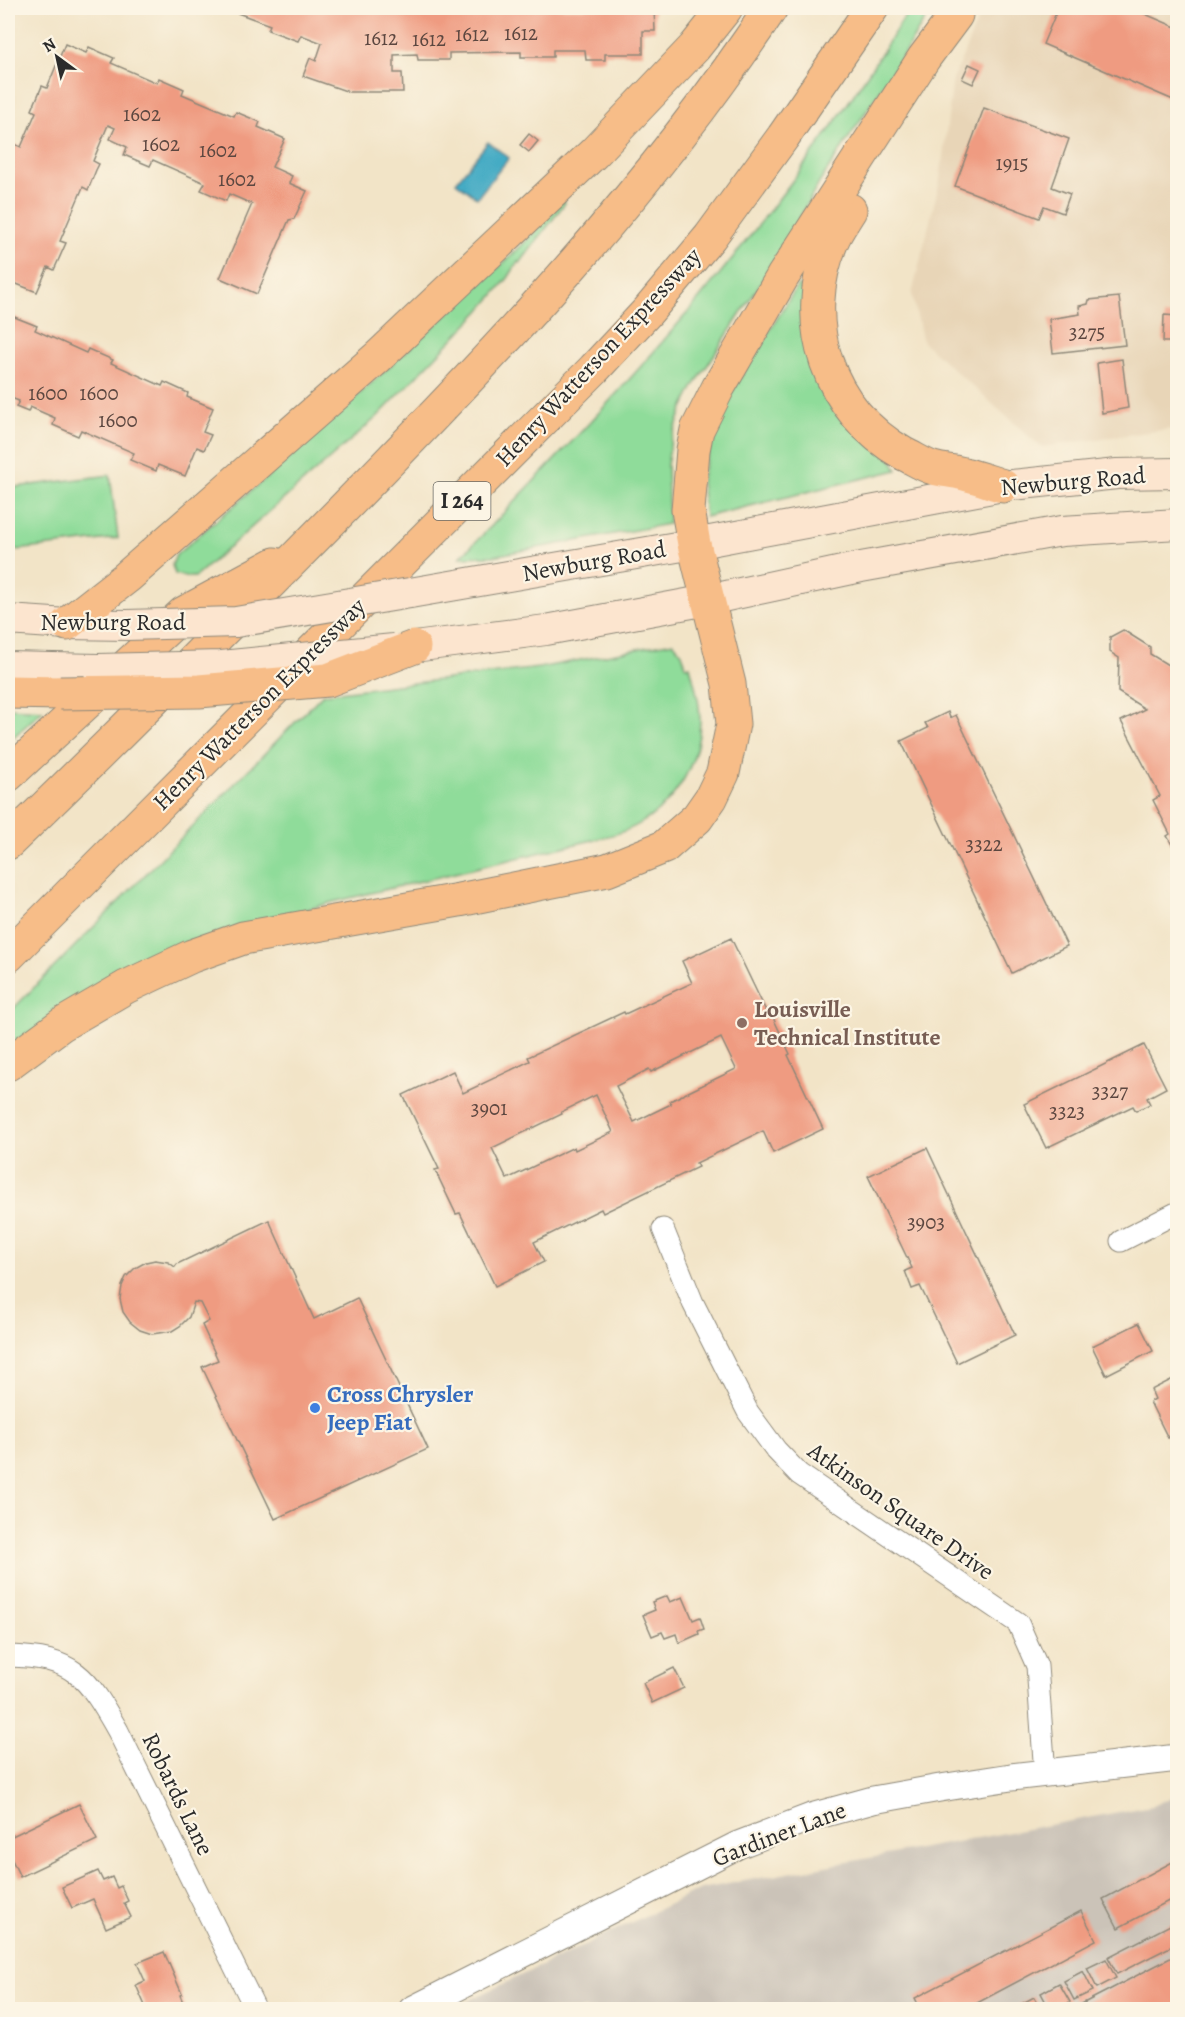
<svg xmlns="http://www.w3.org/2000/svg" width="1185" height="2017" viewBox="0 0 1185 2017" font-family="Alegreya,serif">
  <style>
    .built { fill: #e8d5b7 }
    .industrial { fill: #cbc3b8 }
    .green { fill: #8fdc9a; stroke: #5d8462; stroke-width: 1.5 }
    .water { fill: #44abc4; stroke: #386b78; stroke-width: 1.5 }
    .building { fill: #ef9b81; fill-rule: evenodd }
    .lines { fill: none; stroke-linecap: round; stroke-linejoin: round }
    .minor-casing { stroke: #8e8879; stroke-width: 23 }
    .tertiary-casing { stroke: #8e8879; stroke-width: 29 }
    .secondary-casing { stroke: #8e8879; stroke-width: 32 }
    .motorway-casing { stroke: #8e8879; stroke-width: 35 }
    .minor { stroke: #fff; stroke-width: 21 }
    .tertiary { stroke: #fff; stroke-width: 27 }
    .secondary { stroke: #fce5cf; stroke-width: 30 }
    .motorway { stroke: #f7bd88; stroke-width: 33 }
    .secondary-bridge-casing { stroke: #8e8879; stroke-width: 32; stroke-linecap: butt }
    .motorway-bridge-casing { stroke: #8e8879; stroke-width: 35; stroke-linecap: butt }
    .secondary-bridge { stroke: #fce5cf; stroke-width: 30 }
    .motorway-bridge { stroke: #f7bd88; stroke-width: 33 }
    .education-dot { fill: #8d6e63; stroke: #fcf5e5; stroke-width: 2 }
    .shop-dot { fill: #3f7fe0; stroke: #fcf5e5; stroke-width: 2 }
    .labels { text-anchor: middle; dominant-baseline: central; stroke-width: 4.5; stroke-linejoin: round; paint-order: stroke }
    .number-label { font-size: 21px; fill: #5c4740 }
    .shield { fill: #fcf5e5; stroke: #6a6863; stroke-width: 1.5 }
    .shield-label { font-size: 22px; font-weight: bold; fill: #2b2b2b }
    .street-label { font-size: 24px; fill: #2b2b2b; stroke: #fcf5e5 }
    .education-label { font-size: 24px; font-weight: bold; fill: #785e54; stroke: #fcf5e5; text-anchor: start }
    .shop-label { font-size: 24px; font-weight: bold; fill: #366cbe; stroke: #fcf5e5; text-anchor: start }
  </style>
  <rect width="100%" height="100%" fill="#fcf5e5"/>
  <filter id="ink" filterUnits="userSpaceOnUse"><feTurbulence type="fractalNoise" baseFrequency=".0167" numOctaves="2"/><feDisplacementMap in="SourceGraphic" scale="12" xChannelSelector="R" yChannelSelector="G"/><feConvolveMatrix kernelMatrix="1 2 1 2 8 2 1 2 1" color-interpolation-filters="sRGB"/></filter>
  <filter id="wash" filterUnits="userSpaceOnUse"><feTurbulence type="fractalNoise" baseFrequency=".008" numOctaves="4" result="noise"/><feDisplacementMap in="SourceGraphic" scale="24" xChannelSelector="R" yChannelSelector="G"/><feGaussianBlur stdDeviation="1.35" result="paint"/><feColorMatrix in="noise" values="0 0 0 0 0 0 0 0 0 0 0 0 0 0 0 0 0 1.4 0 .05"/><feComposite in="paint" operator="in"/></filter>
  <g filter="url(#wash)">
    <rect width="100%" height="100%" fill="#f2e4c7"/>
    <path class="built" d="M 983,8 L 1177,8 L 1177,428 L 1041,447 L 923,342 L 912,294 L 940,180 L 953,79 Z"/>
    <path class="industrial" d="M 1177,1795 L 1177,2009 L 449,2010 L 701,1889 L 1152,1806 Z"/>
    <g class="green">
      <path d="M 910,8 L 932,8 L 900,60 L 821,180 L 773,264 L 694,386 L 683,408 L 671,440 L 667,465 L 669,524 L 493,556 L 460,557 C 486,533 509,507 533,482 C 674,338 804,180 910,8 Z"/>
      <path d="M 562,200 L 565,203 L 520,263 L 518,262 L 508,278 L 480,311 L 377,417 L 195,577 L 185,577 L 175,574 L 172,565 L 176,555 L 278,468 L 511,256 L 537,230 Z"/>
      <path d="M 798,285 L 805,290 L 897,470 L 705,517 L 701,481 L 718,413 Z"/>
      <path d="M 110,475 L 118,538 L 8,551 L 8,488 Z"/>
      <path d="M 673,642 L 682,653 L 686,666 L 690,666 L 691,670 C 694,682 698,695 699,707 C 705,751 681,798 644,821 C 631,830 616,834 601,838 L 333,902 L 262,922 L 8,1049 L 8,1014 L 323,694 L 539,668 Z"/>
      <path d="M 8,708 L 43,710 L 8,742 Z"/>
    </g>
    <path class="water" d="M 488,142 L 509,158 L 477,198 L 456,182 Z"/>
    <g id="blocks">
      <g class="building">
        <path d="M 224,8 L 654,8 L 655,31 L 643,31 L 643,54 L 605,54 L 605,60 L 586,60 L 585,50 L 553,50 L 553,57 L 521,57 L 521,52 L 449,53 L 449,60 L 418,60 L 417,54 L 394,55 L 394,73 L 402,73 L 403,92 L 349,92 L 303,76 L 310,58 L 316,61 L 322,43 L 301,35 L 298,41 L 268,30 L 270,25 Z"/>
        <path d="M 1058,8 L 1131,8 L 1178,28 L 1178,102 L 1043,44 Z"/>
        <path d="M 65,44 L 86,53 L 89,47 L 91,48 L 114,58 L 111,63 L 157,83 L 159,78 L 184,89 L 182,94 L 234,116 L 236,112 L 260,122 L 258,127 L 285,139 L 272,167 L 292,176 L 289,183 L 307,191 L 294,219 L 289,220 L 257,294 L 220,278 L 252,204 L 229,194 L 226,201 L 201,190 L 205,183 L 153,160 L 150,166 L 124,155 L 127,147 L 110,139 L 115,128 L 108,125 L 93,161 L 99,164 L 96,170 L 88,190 L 83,187 L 60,241 L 66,243 L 54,270 L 48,267 L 37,292 L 14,283 L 11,289 L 8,288 L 8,141 L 21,147 L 36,112 L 32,110 L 42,86 L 47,88 Z"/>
        <path d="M 969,64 L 980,69 L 973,84 L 962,79 Z"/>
        <path d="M 984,108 L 1069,139 L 1052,187 L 1070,194 L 1063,213 L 1044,206 L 1039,218 L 955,186 Z"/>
        <path d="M 529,134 L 538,141 L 529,152 L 520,145 Z"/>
        <path d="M 1119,297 L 1125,345 L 1053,353 L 1049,319 L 1080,314 L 1079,306 L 1088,304 L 1089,300 Z"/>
        <path d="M 1164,315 L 1178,316 L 1178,342 L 1163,342 Z"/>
        <path d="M 12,316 L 37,326 L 35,330 L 86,353 L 88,349 L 113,360 L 111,363 L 162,386 L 164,382 L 188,393 L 187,397 L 213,408 L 203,432 L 211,435 L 204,450 L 197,447 L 185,476 L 158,465 L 156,471 L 130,460 L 134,453 L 81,430 L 78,436 L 53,425 L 55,418 L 30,407 L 28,412 L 16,407 L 19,401 L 8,397 L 8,320 L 10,321 Z"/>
        <path d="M 1122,359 L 1128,408 L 1102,413 L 1097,363 Z"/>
        <path d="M 1123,630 L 1150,647 L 1150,654 L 1178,671 L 1178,696 L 1173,696 L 1178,706 L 1178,855 L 1167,836 L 1170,834 L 1153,800 L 1160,796 L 1121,721 L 1145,709 L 1118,692 L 1119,658 L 1110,652 L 1110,637 Z"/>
        <path d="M 948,712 L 950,718 L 956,715 L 1067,946 L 1012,973 L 901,741 L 928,728 L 925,723 Z"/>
        <path d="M 731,938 L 766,1011 L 769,1009 L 790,1054 L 788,1055 L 823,1129 L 773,1153 L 763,1131 L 696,1163 L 698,1167 L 603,1213 L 601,1209 L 534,1242 L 544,1262 L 495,1286 L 460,1213 L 456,1214 L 435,1170 L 439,1169 L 403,1095 L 453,1071 L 463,1093 L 530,1061 L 528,1057 L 624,1012 L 625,1014 L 692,983 L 682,961 ZM 721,1038 L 736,1069 L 670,1101 L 671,1104 L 634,1122 L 616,1086 L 649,1069 L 651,1072 ZM 596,1095 L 613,1132 L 575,1150 L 574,1147 L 507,1179 L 492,1148 L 562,1114 L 561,1112 Z"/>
        <path d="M 1144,1045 L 1166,1088 L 1147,1098 L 1150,1104 L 1136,1111 L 1133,1106 L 1046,1148 L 1024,1104 Z"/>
        <path d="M 927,1148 L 1015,1335 L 957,1363 L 920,1286 L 912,1289 L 905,1271 L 912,1268 L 868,1176 Z"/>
        <path d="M 269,1220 L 314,1319 L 357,1298 L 428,1449 L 275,1519 L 202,1367 L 218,1360 L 202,1325 L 209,1321 L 200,1303 L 194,1302 L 189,1317 L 180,1326 L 172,1331 L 152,1334 L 140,1330 L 130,1322 L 123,1312 L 120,1299 L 122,1286 L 126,1277 L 135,1268 L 146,1262 L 155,1260 L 168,1262 L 175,1267 L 177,1264 Z"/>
        <path d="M 1139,1323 L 1153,1351 L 1106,1375 L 1092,1346 Z"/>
        <path d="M 1175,1378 L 1178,1384 L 1178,1434 L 1168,1438 L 1150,1402 L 1155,1399 L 1151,1390 Z"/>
        <path d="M 667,1596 L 670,1602 L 683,1597 L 693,1620 L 700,1617 L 704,1629 L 698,1631 L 699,1634 L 679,1643 L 676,1634 L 665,1638 L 662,1632 L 652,1636 L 643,1615 L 655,1610 L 652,1602 Z"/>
        <path d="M 674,1668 L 684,1688 L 652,1703 L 643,1683 Z"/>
        <path d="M 79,1804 L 97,1840 L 20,1877 L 8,1851 L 8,1838 Z"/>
        <path d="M 1178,1859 L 1178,1896 L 1118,1928 L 1103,1899 Z"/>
        <path d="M 98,1871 L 103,1881 L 112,1877 L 117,1888 L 121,1886 L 128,1901 L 124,1903 L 131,1917 L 106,1928 L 93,1899 L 72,1908 L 62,1887 Z"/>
        <path d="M 1081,1911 L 1096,1940 L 964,2010 L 921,2010 L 915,1998 Z"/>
        <path d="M 1178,1921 L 1178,1943 L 1117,1974 L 1108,1957 Z"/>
        <path d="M 164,1952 L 182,1994 L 180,1995 L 186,2010 L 146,2008 L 136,1985 L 145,1981 L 137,1963 Z"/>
        <path d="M 1178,1954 L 1178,2010 L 1070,2010 L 1109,1990 Z"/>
        <path d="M 1106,1959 L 1116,1978 L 1097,1988 L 1087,1968 Z"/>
        <path d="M 1083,1971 L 1093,1991 L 1074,2000 L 1064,1981 Z"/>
        <path d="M 1059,1983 L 1070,2002 L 1056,2010 L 1050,2010 L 1041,1993 Z"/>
        <path d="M 1034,1997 L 1041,2010 L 1010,2010 Z"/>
      </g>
    </g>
  </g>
  <g filter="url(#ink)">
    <use href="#blocks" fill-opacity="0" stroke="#8e8879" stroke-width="1.5"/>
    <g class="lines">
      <g class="minor-casing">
        <g id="minor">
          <path d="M 663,1229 L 693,1303 L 748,1412 L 776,1450 L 799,1474 L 1018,1623 L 1037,1666 L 1045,1774"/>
          <path d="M 1121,1241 L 1178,1212"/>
          <path d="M 8,1656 C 74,1657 87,1676 118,1731 L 256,2010"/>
        </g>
      </g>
      <g class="tertiary-casing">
        <path id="tertiary" d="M 412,2010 L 738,1845 L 811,1817 L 873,1800 L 940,1788 L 1011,1777 L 1178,1758"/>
      </g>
      <g class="secondary-casing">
        <g id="secondary">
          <path d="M 410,593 L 694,544 L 1003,486 L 1117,474 L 1178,473"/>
          <path d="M 8,620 L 67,624 L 127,625"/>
          <path d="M 414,647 L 546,630 L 708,600 L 861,567 L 1062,531 L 1178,524"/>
          <path d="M 8,667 L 98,669"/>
        </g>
      </g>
      <g class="motorway-casing">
        <g id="motorway">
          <path d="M 850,210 C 844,220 836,231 832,241 C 797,322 828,411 904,454 C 913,458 923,465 933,468 C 943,471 954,471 964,474 C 977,477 990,482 1003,486"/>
          <path d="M 67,624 L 127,577 L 378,357 L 594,153 L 694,48 L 726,8"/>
          <path d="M 8,692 L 60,693"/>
          <path d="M 8,775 L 184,613 L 275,564"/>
          <path d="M 8,843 C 123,732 235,619 347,505 C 499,350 651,190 771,8"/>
          <path d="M 8,956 L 594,369 L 648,311 L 710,237 L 783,137 L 872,8"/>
          <path d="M 8,1064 L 61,1025 L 126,987 L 192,956 L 243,938 L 459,900 L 607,870 L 664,847 L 697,818 L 711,798 L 723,773 L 733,724 L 729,684 L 694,544 L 688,510 L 693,450 L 697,430 L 718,388 L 783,276 L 924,58 L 956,15"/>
        </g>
      </g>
      <use href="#minor" class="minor"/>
      <use href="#tertiary" class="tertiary"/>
      <use href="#secondary" class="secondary"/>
      <use href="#motorway" class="motorway"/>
      <g class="secondary-bridge-casing">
        <g id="secondary-bridge">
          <path d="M 127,625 L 236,622 L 410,593"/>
          <path d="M 98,669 L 221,666 L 394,649"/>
        </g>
      </g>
      <g class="motorway-bridge-casing">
        <path id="motorway-bridge" d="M 60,693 L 199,691 L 328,680 L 414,647"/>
      </g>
      <use href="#secondary-bridge" class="secondary-bridge"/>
      <use href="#motorway-bridge" class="motorway-bridge"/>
    </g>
  </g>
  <circle class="education-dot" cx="742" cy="1023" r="6"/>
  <circle class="shop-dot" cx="315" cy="1408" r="6"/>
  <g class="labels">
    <g class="number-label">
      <text x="521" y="33">1612</text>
      <text x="472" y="34">1612</text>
      <text x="381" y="38">1612</text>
      <text x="429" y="39">1612</text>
      <text x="142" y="114">1602</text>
      <text x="161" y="144">1602</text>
      <text x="218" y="150">1602</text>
      <text x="1012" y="163">1915</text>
      <text x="237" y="179">1602</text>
      <text x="1087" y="332">3275</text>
      <text x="48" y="393">1600</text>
      <text x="99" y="393">1600</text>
      <text x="118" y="420">1600</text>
      <text x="984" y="844">3322</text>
      <text x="1110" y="1091">3327</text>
      <text x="489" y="1108">3901</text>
      <text x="1067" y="1111">3323</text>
      <text x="926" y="1222">3903</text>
    </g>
    <rect class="shield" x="433.5" y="482" width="57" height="38" rx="4.5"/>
    <g class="shield-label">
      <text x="462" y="501">I 264</text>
    </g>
    <g class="street-label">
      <text transform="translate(598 357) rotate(-47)">Henry Watterson Expressway</text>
      <text transform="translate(1073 481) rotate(-5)">Newburg Road</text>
      <text transform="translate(594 561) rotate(-10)">Newburg Road</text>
      <text x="113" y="622">Newburg Road</text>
      <text transform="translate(259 704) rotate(-45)">Henry Watterson Expressway</text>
      <text transform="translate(901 1511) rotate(35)">Atkinson Square Drive</text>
      <text transform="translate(178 1794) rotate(64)">Robards Lane</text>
      <text transform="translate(779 1834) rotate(-21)">Gardiner Lane</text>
    </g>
    <g class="education-label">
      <text x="754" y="1009">Louisville<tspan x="754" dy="28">Technical Institute</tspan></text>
    </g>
    <g class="shop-label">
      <text x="327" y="1394">Cross Chrysler<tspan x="327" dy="28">Jeep Fiat</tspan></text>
    </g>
  </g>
  <rect width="1185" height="2017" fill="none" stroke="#fcf5e5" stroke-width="30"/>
  <g transform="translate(57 57) rotate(327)" stroke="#fcf5e5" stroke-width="4.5" paint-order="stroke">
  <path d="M0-4.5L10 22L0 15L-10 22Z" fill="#2b2b2b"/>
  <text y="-9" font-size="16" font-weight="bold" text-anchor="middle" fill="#2b2b2b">N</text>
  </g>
</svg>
